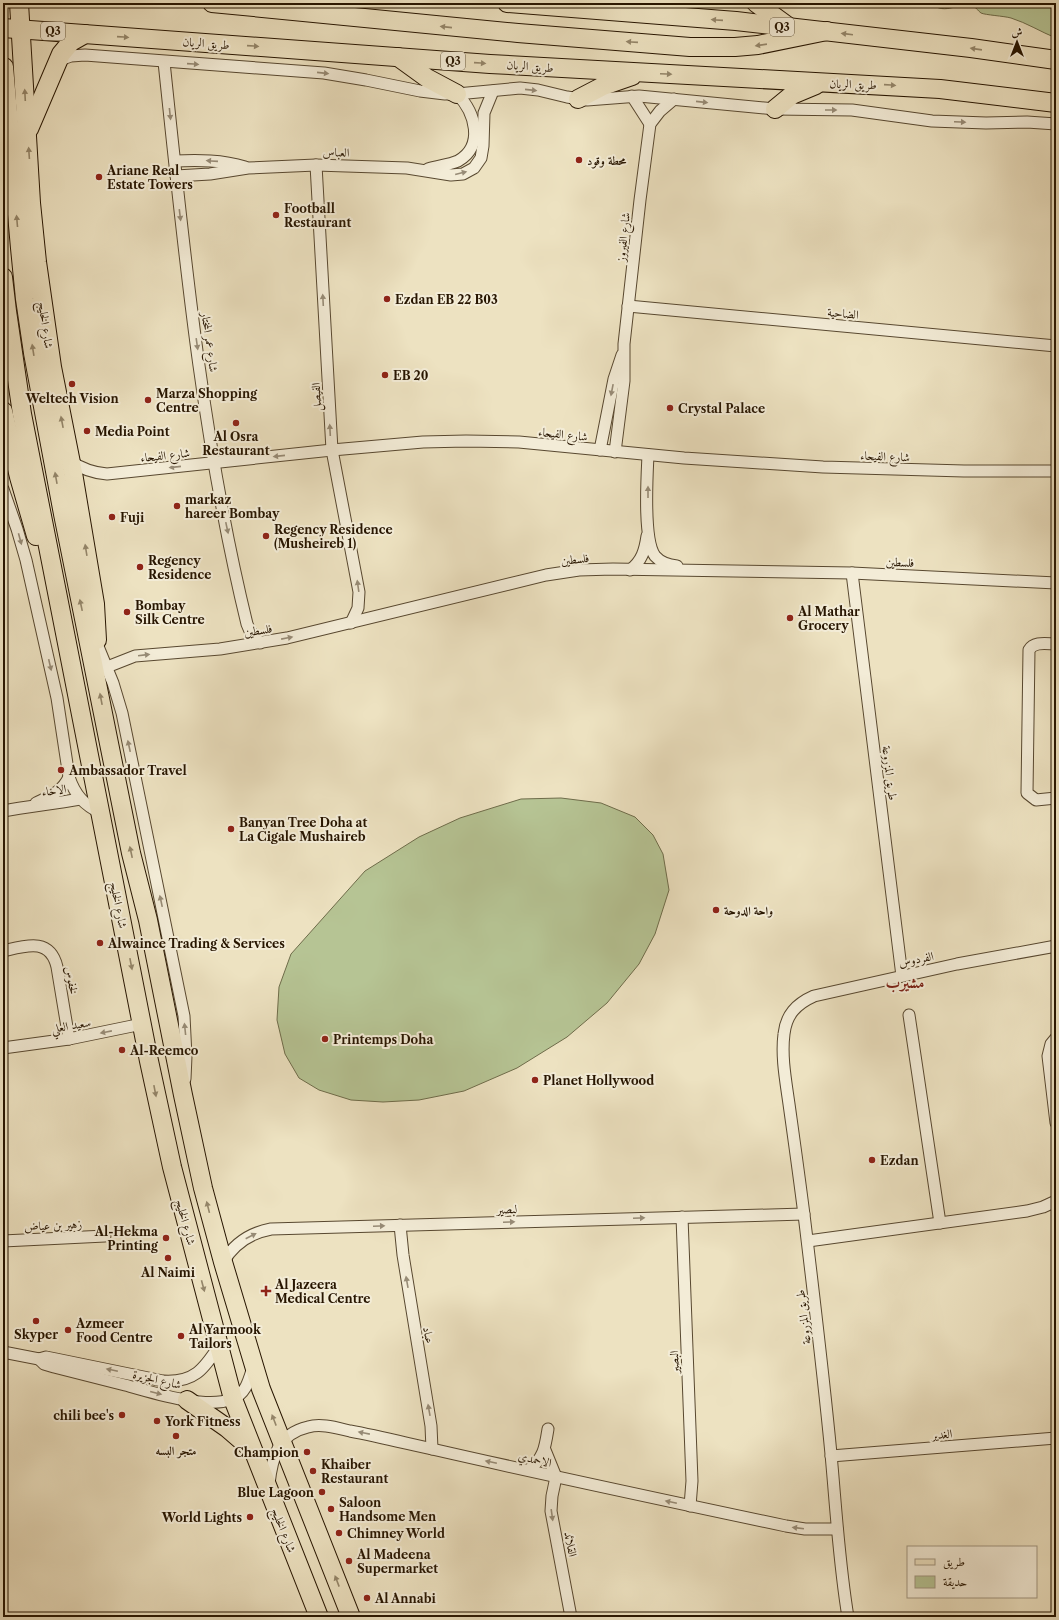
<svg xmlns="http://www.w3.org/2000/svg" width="1059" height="1620" viewBox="0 0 1059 1620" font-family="'Libre Caslon Text',Amiri,serif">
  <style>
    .green { fill: #b6c494; stroke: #6e6c4a }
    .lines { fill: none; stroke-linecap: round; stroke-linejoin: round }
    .street-casing { stroke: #584830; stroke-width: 13 }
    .primary-casing { stroke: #271500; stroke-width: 20 }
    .street { stroke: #f3ecd7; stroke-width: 11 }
    .primary { stroke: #ede2c1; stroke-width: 18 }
    .oneway { fill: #94866a }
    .oneway2 { fill: #978b76 }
    .poi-dot { fill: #8f2418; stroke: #f3ecd7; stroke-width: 1.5 }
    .labels { text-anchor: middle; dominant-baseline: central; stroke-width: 4; stroke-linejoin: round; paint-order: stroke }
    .shield { fill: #f3ecd7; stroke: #645640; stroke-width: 1 }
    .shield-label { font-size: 11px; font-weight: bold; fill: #271500 }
    .street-label { font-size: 12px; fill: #271500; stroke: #f3ecd7 }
    .poi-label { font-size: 12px; font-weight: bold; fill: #271500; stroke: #f3ecd7; text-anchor: start }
    .district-label { font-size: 16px; font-weight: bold; fill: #7a1f14; stroke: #f3ecd7 }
  </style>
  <rect width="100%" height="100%" fill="#ede2c1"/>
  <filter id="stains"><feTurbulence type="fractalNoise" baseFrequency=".005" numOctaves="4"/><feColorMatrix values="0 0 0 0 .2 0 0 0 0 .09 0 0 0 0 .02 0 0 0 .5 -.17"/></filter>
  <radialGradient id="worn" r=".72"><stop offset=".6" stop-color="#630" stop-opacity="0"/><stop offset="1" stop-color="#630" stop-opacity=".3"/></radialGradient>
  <g class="green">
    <path d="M 930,3 L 1056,3 L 1056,38 C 1041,32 1027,23 1011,18 C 1004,16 985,15 981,13 C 978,11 977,8 974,7 C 958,0 947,17 930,3 Z"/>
    <path d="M 561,798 L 601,803 L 635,817 L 653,835 L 663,854 L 669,890 L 655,934 L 639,964 L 607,1003 L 567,1037 L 517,1068 L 464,1091 L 419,1100 L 383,1102 L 351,1100 L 319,1090 L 299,1078 L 285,1054 L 277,1020 L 279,987 L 291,954 L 365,871 L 419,837 L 460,818 L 521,799 Z"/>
  </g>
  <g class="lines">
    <g class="street-casing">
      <g id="street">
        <path d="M 57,61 L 71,56 L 85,55 L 324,73 L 366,80 L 420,91 L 445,94 L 457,94 L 520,88 L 538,90 L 567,97 L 587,100 L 639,96 L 775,109 L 852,110 L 932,121 L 986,123 L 1027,122 L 1056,124"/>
        <path d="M 164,62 C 184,250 202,440 247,624 L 250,631 L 260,643"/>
        <path d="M 632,96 L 650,124"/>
        <path d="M 175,161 C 199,160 222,160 245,167"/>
        <path d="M 316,165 L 332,450 L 359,592 L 358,608 L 351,623"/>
        <path d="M 428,169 C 437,166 449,165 458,161 C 485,146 475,112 457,94"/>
        <path d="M 176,176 L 210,174 L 248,168 L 316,165 L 407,168 L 451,175 L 463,174 L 474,168 L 481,158 L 483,146 L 484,113 L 493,91"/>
        <path d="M 628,306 L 1056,346"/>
        <path d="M 600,450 L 614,379 L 622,355"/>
        <path d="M 615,452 L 624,381 L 624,344 L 640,200 L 650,124 L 660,111 L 674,99"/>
        <path d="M 648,455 C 647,477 643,540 655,556 C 661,563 668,565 677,566"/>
        <path d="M 70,461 C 82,469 93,473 107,474 L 332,450 L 423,442 L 466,441 L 519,442 L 684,458 L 823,467 L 964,471 L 1056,471"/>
        <path d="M 3,489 L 17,529 L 26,560 L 57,698 L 69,777 C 75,795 84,805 101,813"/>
        <path d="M 630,570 C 642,561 645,550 647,536"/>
        <path d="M 852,573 L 902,976"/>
        <path d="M 97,644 L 113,683 L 122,713 L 184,1016 L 186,1056 L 185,1079"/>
        <path d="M 1056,644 C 1047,644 1034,641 1029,650 L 1027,793 L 1036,800 L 1056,798"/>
        <path d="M 107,667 L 135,656 L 220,649 L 287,638 L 546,575 L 579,570 L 613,569 L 852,573 L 1056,583"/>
        <path d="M 36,803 C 50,796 62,792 69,777"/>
        <path d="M 3,811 C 29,806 54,804 80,799"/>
        <path d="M 3,951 C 25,946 50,937 57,967 L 69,1039"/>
        <path d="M 909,1015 L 940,1223"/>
        <path d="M 1056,1038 L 1051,1044 L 1048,1056 L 1056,1123"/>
        <path d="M 3,1048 L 69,1039 L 142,1024"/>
        <path d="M 682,1217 L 692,1481 L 690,1506"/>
        <path d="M 400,1225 L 403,1255 L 431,1426 L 432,1449"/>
        <path d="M 3,1241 L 105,1236"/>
        <path d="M 808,1241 L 1027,1211 L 1043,1207 L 1056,1201"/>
        <path d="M 223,1262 C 234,1244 249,1233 271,1229 L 804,1214"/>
        <path d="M 3,1352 L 39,1359 L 46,1357 L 56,1359 L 163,1381 C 194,1383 204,1369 219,1346"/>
        <path d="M 39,1359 L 44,1364 L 54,1367 C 77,1373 101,1379 125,1385 C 152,1392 205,1410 232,1399 C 246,1394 249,1380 253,1367"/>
        <path d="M 545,1450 L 556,1477"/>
        <path d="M 831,1456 L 1056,1438"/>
        <path d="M 529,1470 C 544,1457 545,1448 548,1429"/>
        <path d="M 556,1477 L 552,1496 L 551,1511 L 571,1617"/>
        <path d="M 269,1484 C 272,1457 278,1434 308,1427 C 321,1423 337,1428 350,1431 C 377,1436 405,1443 432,1449 C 550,1476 668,1501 786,1526 L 805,1529 L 837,1529"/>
        <path d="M 848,1617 C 839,1563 836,1509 831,1454 C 824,1380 815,1306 806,1231 C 801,1189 795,1147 789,1104 C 786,1082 781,1057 784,1034 C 786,1015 796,1004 814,996 L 957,964 L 1056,946"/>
      </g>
    </g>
    <g class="primary-casing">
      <g id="primary">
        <path d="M 19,3 L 31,203 L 37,262 L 52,367 L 73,473 L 95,604 L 97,640"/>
        <path d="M 212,3 L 518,33 L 690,47 L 735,47 L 758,45 L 827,31"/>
        <path d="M 507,3 L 736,21 L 971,48 L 1056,60"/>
        <path d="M 756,3 L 789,27"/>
        <path d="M 3,28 L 490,64 L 940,89 L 1056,103"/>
        <path d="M 398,57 L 427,78 L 457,94"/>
        <path d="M 4,67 L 20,248 L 25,299 L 33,353 L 63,514 L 131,853 L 148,920 L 183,1095 L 203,1188 L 223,1262 L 261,1389 L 351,1617"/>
        <path d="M 578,99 L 603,86 L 632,76"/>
        <path d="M 775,109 L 792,95 L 816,85"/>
        <path d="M 29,129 L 61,54 L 71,42 L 85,34"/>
        <path d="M 3,277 L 7,311 L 22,414 L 149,1061 L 172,1167 L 233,1399 L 319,1617"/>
        <path d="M 3,411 L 19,477 L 36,536"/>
        <path d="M 187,1400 L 227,1428 L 249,1447"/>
      </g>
    </g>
    <use href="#street" class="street"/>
    <use href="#primary" class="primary"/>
  </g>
  <defs><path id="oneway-solid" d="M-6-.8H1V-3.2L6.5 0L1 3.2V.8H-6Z"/></defs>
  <g class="oneway">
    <use href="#oneway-solid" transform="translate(717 20) rotate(-176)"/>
    <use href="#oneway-solid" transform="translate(446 27) rotate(-174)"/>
    <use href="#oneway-solid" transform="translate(847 34) rotate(-173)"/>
    <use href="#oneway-solid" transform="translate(123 37) rotate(4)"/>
    <use href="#oneway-solid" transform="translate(632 42) rotate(-176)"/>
    <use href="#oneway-solid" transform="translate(761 45) rotate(172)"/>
    <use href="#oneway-solid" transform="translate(253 46) rotate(4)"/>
    <use href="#oneway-solid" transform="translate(976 49) rotate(-172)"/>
    <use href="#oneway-solid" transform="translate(480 63) rotate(4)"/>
    <use href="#oneway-solid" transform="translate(666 74) rotate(3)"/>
    <use href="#oneway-solid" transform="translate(890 85) rotate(4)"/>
    <use href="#oneway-solid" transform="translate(25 95) rotate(-93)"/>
    <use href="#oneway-solid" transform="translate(29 153) rotate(-94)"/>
    <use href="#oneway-solid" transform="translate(17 221) rotate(-95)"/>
    <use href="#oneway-solid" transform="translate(33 350) rotate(-99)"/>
    <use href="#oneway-solid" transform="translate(62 422) rotate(-101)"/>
    <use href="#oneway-solid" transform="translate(56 478) rotate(-100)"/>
    <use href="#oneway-solid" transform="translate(86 550) rotate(-99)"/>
    <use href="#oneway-solid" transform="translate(81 605) rotate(-102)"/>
    <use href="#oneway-solid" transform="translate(101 699) rotate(-101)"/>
    <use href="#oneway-solid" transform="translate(131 852) rotate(-102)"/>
    <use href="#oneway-solid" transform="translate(131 964) rotate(79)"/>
    <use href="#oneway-solid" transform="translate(155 1091) rotate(79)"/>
    <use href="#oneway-solid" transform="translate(208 1207) rotate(-104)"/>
    <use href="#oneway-solid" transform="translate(203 1286) rotate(75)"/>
    <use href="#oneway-solid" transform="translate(274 1420) rotate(-111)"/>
    <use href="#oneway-solid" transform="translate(337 1581) rotate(-111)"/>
  </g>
  <g class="oneway2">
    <use href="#oneway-solid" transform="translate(193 64) rotate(4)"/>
    <use href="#oneway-solid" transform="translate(323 73) rotate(6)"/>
    <use href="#oneway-solid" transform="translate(531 90) rotate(6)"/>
    <use href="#oneway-solid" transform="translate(702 102) rotate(6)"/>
    <use href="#oneway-solid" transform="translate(831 110)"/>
    <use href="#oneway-solid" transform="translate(170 114) rotate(84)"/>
    <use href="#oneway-solid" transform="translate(960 122) rotate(2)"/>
    <use href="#oneway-solid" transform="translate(212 161) rotate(-176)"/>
    <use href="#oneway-solid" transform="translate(461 173) rotate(-14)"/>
    <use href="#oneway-solid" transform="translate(180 215) rotate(83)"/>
    <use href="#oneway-solid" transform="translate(323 300) rotate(-93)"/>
    <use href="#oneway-solid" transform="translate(197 344) rotate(82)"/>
    <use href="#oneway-solid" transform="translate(612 390) rotate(101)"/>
    <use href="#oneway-solid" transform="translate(330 430) rotate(-93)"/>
    <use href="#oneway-solid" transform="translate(279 456) rotate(174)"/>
    <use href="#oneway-solid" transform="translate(175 467) rotate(174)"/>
    <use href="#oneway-solid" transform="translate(648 492) rotate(-90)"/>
    <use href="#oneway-solid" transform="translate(227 528) rotate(78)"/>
    <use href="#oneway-solid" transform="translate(20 539) rotate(75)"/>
    <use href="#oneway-solid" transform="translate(358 586) rotate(-98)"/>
    <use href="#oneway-solid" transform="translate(287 638) rotate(-11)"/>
    <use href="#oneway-solid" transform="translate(144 655) rotate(-7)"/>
    <use href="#oneway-solid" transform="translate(50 665) rotate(77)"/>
    <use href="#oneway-solid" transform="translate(129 746) rotate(-102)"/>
    <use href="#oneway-solid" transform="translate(161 901) rotate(-102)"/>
    <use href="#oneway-solid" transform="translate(185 1029) rotate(-96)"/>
    <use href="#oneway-solid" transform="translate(106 1032) rotate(169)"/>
    <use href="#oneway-solid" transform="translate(639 1218) rotate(-2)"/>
    <use href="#oneway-solid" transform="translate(509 1222) rotate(-2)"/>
    <use href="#oneway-solid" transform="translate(379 1226) rotate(-2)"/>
    <use href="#oneway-solid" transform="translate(251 1236) rotate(-27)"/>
    <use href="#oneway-solid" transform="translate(407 1282) rotate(-100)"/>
    <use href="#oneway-solid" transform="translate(112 1370) rotate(-168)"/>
    <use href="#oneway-solid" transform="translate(156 1393) rotate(14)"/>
    <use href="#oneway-solid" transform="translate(429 1410) rotate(-100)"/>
    <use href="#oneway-solid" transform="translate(364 1433) rotate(-169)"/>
    <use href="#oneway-solid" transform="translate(491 1462) rotate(-168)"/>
    <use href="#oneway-solid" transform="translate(671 1502) rotate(-168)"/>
    <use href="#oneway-solid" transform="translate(552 1515) rotate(82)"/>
    <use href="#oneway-solid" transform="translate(798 1528) rotate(-173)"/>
  </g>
  <g class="poi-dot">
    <circle cx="579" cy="160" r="4"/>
    <circle cx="99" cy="177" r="4"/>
    <circle cx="276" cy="215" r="4"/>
    <circle cx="387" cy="299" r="4"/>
    <circle cx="385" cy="375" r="4"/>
    <circle cx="72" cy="384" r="4"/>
    <circle cx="148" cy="400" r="4"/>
    <circle cx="670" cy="408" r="4"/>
    <circle cx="236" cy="423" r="4"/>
    <circle cx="87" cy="431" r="4"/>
    <circle cx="177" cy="506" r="4"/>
    <circle cx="112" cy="517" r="4"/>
    <circle cx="266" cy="536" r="4"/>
    <circle cx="140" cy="567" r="4"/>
    <circle cx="127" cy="612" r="4"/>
    <circle cx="790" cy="618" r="4"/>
    <circle cx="61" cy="770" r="4"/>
    <circle cx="231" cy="829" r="4"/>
    <circle cx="716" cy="910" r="4"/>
    <circle cx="100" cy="943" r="4"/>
    <circle cx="325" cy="1039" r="4"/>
    <circle cx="122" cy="1050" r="4"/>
    <circle cx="535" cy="1080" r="4"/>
    <circle cx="872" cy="1160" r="4"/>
    <circle cx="166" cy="1238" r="4"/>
    <circle cx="168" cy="1258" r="4"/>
    <path d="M264 1285h4v4h4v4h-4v4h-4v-4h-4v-4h4z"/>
    <circle cx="36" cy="1321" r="4"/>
    <circle cx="68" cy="1330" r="4"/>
    <circle cx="181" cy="1336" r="4"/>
    <circle cx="122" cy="1415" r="4"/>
    <circle cx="157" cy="1421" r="4"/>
    <circle cx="176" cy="1436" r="4"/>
    <circle cx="307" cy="1452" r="4"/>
    <circle cx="313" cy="1471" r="4"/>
    <circle cx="322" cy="1492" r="4"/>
    <circle cx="331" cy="1509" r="4"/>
    <circle cx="250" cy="1517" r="4"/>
    <circle cx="339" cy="1533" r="4"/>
    <circle cx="349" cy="1561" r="4"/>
    <circle cx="367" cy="1598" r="4"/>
  </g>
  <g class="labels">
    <g class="shield">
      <rect x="770" y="18" width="24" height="18" rx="3"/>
      <rect x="41" y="22" width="24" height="18" rx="3"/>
      <rect x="441" y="52" width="24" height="18" rx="3"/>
    </g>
    <g class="shield-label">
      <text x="782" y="27">Q3</text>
      <text x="53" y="31">Q3</text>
      <text x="453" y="61">Q3</text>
    </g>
    <g class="street-label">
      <text transform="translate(206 43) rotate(4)">طريق الريان</text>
      <text transform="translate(530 66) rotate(4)">طريق الريان</text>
      <text transform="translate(853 84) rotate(2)">طريق الريان</text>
      <text transform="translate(336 152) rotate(1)">العباس</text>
      <text transform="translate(623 237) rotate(-84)">شارع الفيروز</text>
      <text transform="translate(843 313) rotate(5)">الضاحية</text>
      <text transform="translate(46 325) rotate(82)">شارع الخليج</text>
      <text transform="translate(210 342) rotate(82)">شارع عمر المختار</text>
      <text transform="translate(316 397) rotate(-93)">الفيصل</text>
      <text transform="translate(563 434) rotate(6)">شارع الفيحاء</text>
      <text transform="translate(165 455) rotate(-6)">شارع الفيحاء</text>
      <text transform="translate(885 456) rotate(2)">شارع الفيحاء</text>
      <text transform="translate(575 559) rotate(-6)">فلسطين</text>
      <text transform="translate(900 562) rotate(2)">فلسطين</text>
      <text transform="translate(258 630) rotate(-9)">فلسطين</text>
      <text transform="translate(890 773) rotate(83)">طريق المزروعة</text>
      <text transform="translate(54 790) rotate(-8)">الاخاء</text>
      <text transform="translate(119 905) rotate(79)">شارع الخليج</text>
      <text transform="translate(916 959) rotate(-12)">الفردوس</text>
      <text transform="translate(72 980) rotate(80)">لخفوس</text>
      <text transform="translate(71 1025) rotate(-10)">سعيد العلي</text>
      <text transform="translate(507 1209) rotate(-2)">لبصير</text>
      <text transform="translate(186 1222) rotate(75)">شارع الخليج</text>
      <text transform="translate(53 1225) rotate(-3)">زهير بن عياض</text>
      <text transform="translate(803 1317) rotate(-97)">طريق المزروعة</text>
      <text transform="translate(429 1335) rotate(80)">عباد</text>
      <text transform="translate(674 1362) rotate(-92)">البصير</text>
      <text transform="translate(157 1379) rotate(13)">شارع الجزيرة</text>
      <text transform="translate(942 1434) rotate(-5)">الغدير</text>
      <text transform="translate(535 1459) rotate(13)">الاحمدي</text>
      <text transform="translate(284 1530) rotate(68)">شارع الخليج</text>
      <text transform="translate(571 1544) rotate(79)">القلائد</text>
    </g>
    <g class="poi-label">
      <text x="587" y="160">محطة وقود</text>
      <text x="107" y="170">Ariane Real<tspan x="107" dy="14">Estate Towers</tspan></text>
      <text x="284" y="208">Football<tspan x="284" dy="14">Restaurant</tspan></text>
      <text x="395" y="299">Ezdan EB 22 B03</text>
      <text x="393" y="375">EB 20</text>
      <text x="156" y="393">Marza Shopping<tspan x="156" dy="14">Centre</tspan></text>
      <text x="72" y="398" text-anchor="middle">Weltech Vision</text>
      <text x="678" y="408">Crystal Palace</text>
      <text x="95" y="431">Media Point</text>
      <text x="236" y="436" text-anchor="middle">Al Osra<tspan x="236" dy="14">Restaurant</tspan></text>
      <text x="185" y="499">markaz<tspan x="185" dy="14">hareer Bombay</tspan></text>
      <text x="120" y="517">Fuji</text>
      <text x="274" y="529">Regency Residence<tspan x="274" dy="14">(Musheireb 1)</tspan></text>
      <text x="148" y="560">Regency<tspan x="148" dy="14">Residence</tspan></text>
      <text x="135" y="605">Bombay<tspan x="135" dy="14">Silk Centre</tspan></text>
      <text x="798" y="611">Al Mathar<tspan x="798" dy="14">Grocery</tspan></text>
      <text x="69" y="770">Ambassador Travel</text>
      <text x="239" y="822">Banyan Tree Doha at<tspan x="239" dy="14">La Cigale Mushaireb</tspan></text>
      <text x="724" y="910">واحة الدوحة</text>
      <text x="108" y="943">Alwaince Trading &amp; Services</text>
      <text x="333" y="1039">Printemps Doha</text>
      <text x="130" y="1050">Al-Reemco</text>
      <text x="543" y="1080">Planet Hollywood</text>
      <text x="880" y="1160">Ezdan</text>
      <text x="158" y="1231" text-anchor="end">Al-Hekma<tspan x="158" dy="14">Printing</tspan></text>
      <text x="168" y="1272" text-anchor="middle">Al Naimi</text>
      <text x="275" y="1284">Al Jazeera<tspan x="275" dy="14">Medical Centre</tspan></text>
      <text x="76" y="1323">Azmeer<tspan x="76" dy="14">Food Centre</tspan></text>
      <text x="189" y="1329">Al Yarmook<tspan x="189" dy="14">Tailors</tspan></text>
      <text x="36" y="1334" text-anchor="middle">Skyper</text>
      <text x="114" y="1415" text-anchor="end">chili bee's</text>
      <text x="165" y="1421">York Fitness</text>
      <text x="176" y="1450" text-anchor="middle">متجر البسه</text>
      <text x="299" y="1452" text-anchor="end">Champion</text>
      <text x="321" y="1464">Khaiber<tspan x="321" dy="14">Restaurant</tspan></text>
      <text x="314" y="1492" text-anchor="end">Blue Lagoon</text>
      <text x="339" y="1502">Saloon<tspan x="339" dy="14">Handsome Men</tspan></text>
      <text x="242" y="1517" text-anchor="end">World Lights</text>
      <text x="347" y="1533">Chimney World</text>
      <text x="357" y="1554">Al Madeena<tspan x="357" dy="14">Supermarket</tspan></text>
      <text x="375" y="1598">Al Annabi</text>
    </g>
    <g class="district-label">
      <text x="905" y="982">مشيرب</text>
    </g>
  </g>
  <rect width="1059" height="1620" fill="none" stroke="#ede2c1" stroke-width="16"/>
  <rect x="4" y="4" width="1051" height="1612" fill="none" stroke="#271500" stroke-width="2"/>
  <rect x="8" y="8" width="1043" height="1604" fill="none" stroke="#271500"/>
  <rect x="907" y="1546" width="130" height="52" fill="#f3ecd7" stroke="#a19681"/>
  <rect x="915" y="1559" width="20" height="6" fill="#ede2c1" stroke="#a19681"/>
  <text x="943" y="1566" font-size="12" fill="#271500">طريق</text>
  <rect x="915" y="1576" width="20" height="12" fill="#b6c494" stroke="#a19681"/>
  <text x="943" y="1586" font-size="12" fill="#271500">حديقة</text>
  <g transform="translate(1017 42)" stroke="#f3ecd7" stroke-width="3" paint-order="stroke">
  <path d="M0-3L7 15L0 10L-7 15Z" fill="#271500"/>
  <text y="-6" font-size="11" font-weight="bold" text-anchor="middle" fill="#271500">ش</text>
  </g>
  <rect width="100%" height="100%" filter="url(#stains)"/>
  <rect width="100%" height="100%" fill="url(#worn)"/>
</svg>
